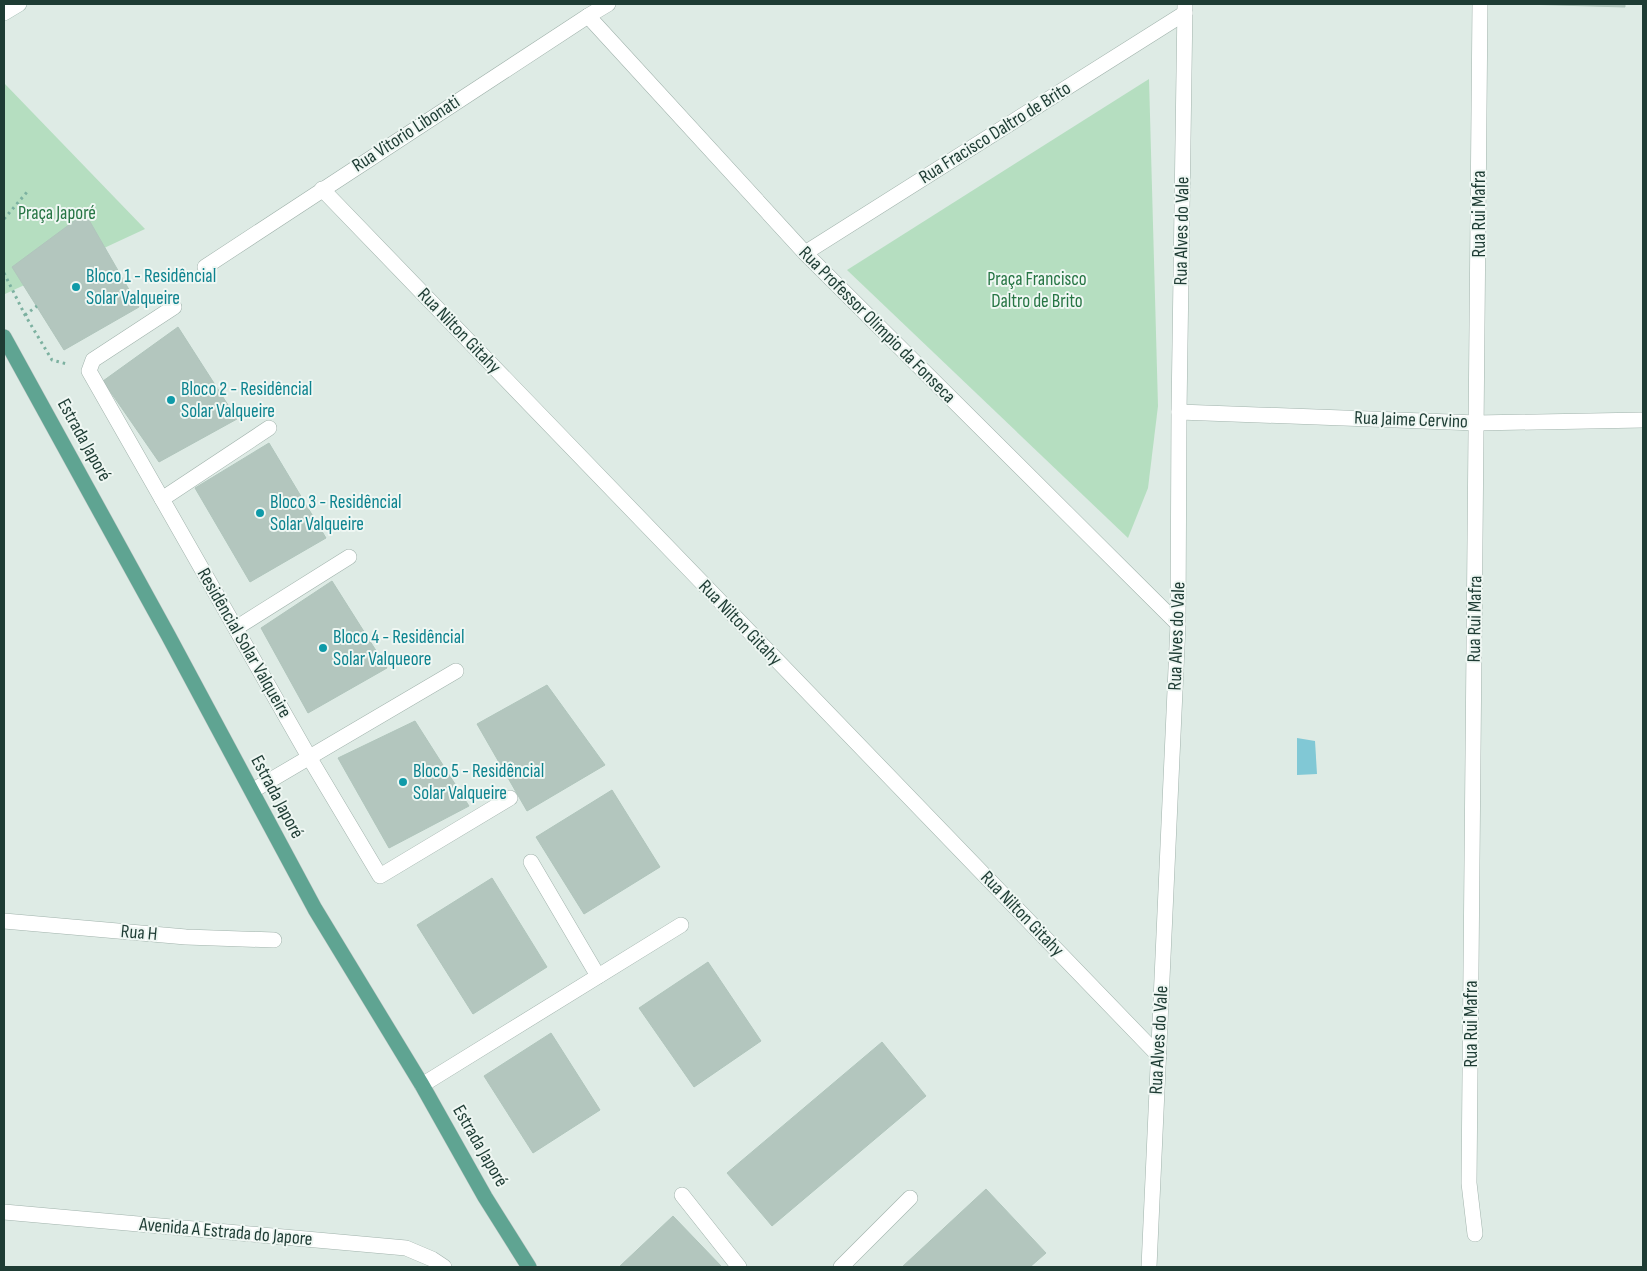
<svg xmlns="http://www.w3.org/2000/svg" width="1647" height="1271" viewBox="0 0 1647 1271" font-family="'Sofia Sans Condensed',sans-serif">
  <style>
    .green { fill: #b5dec0 }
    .water { fill: #81c8d5 }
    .building { fill: #b3c6be; stroke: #b0c5bc }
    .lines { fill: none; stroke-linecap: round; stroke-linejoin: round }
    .lane-casing { stroke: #a1b3ac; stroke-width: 16 }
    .street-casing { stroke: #a1b3ac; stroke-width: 16 }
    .secondary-casing { stroke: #9cb7ad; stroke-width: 16 }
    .primary-casing { stroke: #c0c8c6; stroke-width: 16 }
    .path { stroke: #7cb1a0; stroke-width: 3; stroke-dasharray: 2.5 4; stroke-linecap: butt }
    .lane { stroke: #fff; stroke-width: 15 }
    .street { stroke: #fff; stroke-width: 15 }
    .secondary { stroke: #fff; stroke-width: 15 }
    .primary { stroke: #5fa492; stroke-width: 15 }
    .culture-dot { fill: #0f9aa8; stroke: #eff7f3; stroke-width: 2 }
    .labels { text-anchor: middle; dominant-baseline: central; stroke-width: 4; stroke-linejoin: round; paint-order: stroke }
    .street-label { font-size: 19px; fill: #1e3c34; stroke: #eff7f3 }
    .park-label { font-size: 19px; fill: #267544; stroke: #eff7f3 }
    .culture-label { font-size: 19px; fill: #0d838f; stroke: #eff7f3; text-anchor: start }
  </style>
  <rect width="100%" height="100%" fill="#deebe5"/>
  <g class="green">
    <path d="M 1149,79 L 1158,406 L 1148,488 L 1128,538 L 847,270 Z"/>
    <path d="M 4,83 L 145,229 L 5,294 L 4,291 Z"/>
  </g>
  <path class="water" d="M 1297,738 L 1315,741 L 1317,774 L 1297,775 Z"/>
  <g class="building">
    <path d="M 1523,4 L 1625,4 L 1625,7 Z"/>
    <path d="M 85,213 L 139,307 L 64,350 L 12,267 Z"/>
    <path d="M 178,327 L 237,419 L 159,462 L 103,381 Z"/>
    <path d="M 269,443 L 326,538 L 250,582 L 195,488 Z"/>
    <path d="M 332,581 L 387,668 L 308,713 L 261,628 Z"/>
    <path d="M 547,685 L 605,765 L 527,811 L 477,724 Z"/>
    <path d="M 415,721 L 469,806 L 389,848 L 338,758 Z"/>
    <path d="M 612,790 L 660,867 L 584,914 L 536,837 Z"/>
    <path d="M 492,878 L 547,967 L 473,1014 L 417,925 Z"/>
    <path d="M 708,962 L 761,1041 L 694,1087 L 639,1008 Z"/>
    <path d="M 551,1033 L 600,1110 L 533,1153 L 484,1076 Z"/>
    <path d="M 882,1042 L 926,1096 L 772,1226 L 727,1173 Z"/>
    <path d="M 986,1189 L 1046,1253 L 1030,1267 L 902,1267 Z"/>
    <path d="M 673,1216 L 722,1267 L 619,1267 Z"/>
  </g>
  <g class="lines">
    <g class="lane-casing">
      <g id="lane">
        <path d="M 531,862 L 598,976"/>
        <path d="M 682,1195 L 739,1267"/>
      </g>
    </g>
    <g class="street-casing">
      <g id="street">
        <path d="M 588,16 L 805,253 L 1178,624"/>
        <path d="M 322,189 L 1159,1056"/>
        <path d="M 805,253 L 1185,13"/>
        <path d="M 205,267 L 588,16 L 608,4"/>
        <path d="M 174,307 L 93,360 L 89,371 L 309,757 L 380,876 L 510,798"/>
        <path d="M 1179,412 L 1477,423 L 1643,420"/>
        <path d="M 162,499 L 269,428"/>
        <path d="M 236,628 L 349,557"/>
        <path d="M 252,791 L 456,671"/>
        <path d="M 4,921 L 186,937 L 274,940"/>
        <path d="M 422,1085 L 681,925"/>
        <path d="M 4,1212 L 406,1248 L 432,1259 L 444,1267"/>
        <path d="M 1475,1234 L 1469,1183 L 1480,4"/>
        <path d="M 841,1267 L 910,1198"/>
        <path d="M 1149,1267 L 1178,624 L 1179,412 L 1185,4"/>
      </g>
    </g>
    <g class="secondary-casing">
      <path id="secondary" d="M 4,13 L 19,4"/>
    </g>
    <g class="primary-casing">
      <path id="primary" d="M 4,337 L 168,635 L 315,909 L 422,1085 L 485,1197 L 529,1267"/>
    </g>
    <g class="path">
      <path d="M 4,219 L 27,192"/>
      <path d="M 4,273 L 25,315 L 52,360 L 67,364"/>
      <path d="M 25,315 L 37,306"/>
    </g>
    <use href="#lane" class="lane"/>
    <use href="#street" class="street"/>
    <use href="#secondary" class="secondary"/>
    <use href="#primary" class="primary"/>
  </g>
  <g class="culture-dot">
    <circle cx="76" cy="287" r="5"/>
    <circle cx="171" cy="400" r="5"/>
    <circle cx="260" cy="513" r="5"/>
    <circle cx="323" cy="648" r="5"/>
    <circle cx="403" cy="782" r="5"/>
  </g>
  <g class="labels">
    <g class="street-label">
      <text transform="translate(995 133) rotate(-32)">Rua Fracisco Daltro de Brito</text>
      <text transform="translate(406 134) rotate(-33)">Rua Vitorio Libonati</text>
      <text transform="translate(1479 214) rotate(-90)">Rua Rui Mafra</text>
      <text transform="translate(1182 231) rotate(-89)">Rua Alves do Vale</text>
      <text transform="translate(877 325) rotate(45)">Rua Professor Olimpio da Fonseca</text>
      <text transform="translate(459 331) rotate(46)">Rua Nilton Gitahy</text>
      <text transform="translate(1411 420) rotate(2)">Rua Jaime Cervino</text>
      <text transform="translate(84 440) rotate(61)">Estrada Japoré</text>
      <text transform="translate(1475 619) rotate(-89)">Rua Rui Mafra</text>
      <text transform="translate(740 623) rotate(46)">Rua Nilton Gitahy</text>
      <text transform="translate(1177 636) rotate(-88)">Rua Alves do Vale</text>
      <text transform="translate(244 643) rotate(60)">Residêncial Solar Valqueire</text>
      <text transform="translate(277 797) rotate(62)">Estrada Japoré</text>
      <text transform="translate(1022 914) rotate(46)">Rua Nilton Gitahy</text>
      <text transform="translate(139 933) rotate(5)">Rua H</text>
      <text transform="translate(1471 1024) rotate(-90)">Rua Rui Mafra</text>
      <text transform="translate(1159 1040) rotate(-87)">Rua Alves do Vale</text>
      <text transform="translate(480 1146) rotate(60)">Estrada Japoré</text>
      <text transform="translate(226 1232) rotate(5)">Avenida A Estrada do Japore</text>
    </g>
    <g class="park-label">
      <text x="57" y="213">Praça Japoré</text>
      <text x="1037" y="279">Praça Francisco<tspan x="1037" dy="22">Daltro de Brito</tspan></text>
    </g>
    <g class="culture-label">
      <text x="86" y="276">Bloco 1 - Residêncial<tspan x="86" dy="22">Solar Valqueire</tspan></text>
      <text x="181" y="389">Bloco 2 - Residêncial<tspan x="181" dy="22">Solar Valqueire</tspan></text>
      <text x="270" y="502">Bloco 3 - Residêncial<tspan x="270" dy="22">Solar Valqueire</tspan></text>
      <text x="333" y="637">Bloco 4 - Residêncial<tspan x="333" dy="22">Solar Valqueore</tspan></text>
      <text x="413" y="771">Bloco 5 - Residêncial<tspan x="413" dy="22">Solar Valqueire</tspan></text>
    </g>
  </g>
  <rect width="1647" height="1271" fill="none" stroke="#1e3c34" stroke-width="10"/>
</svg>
